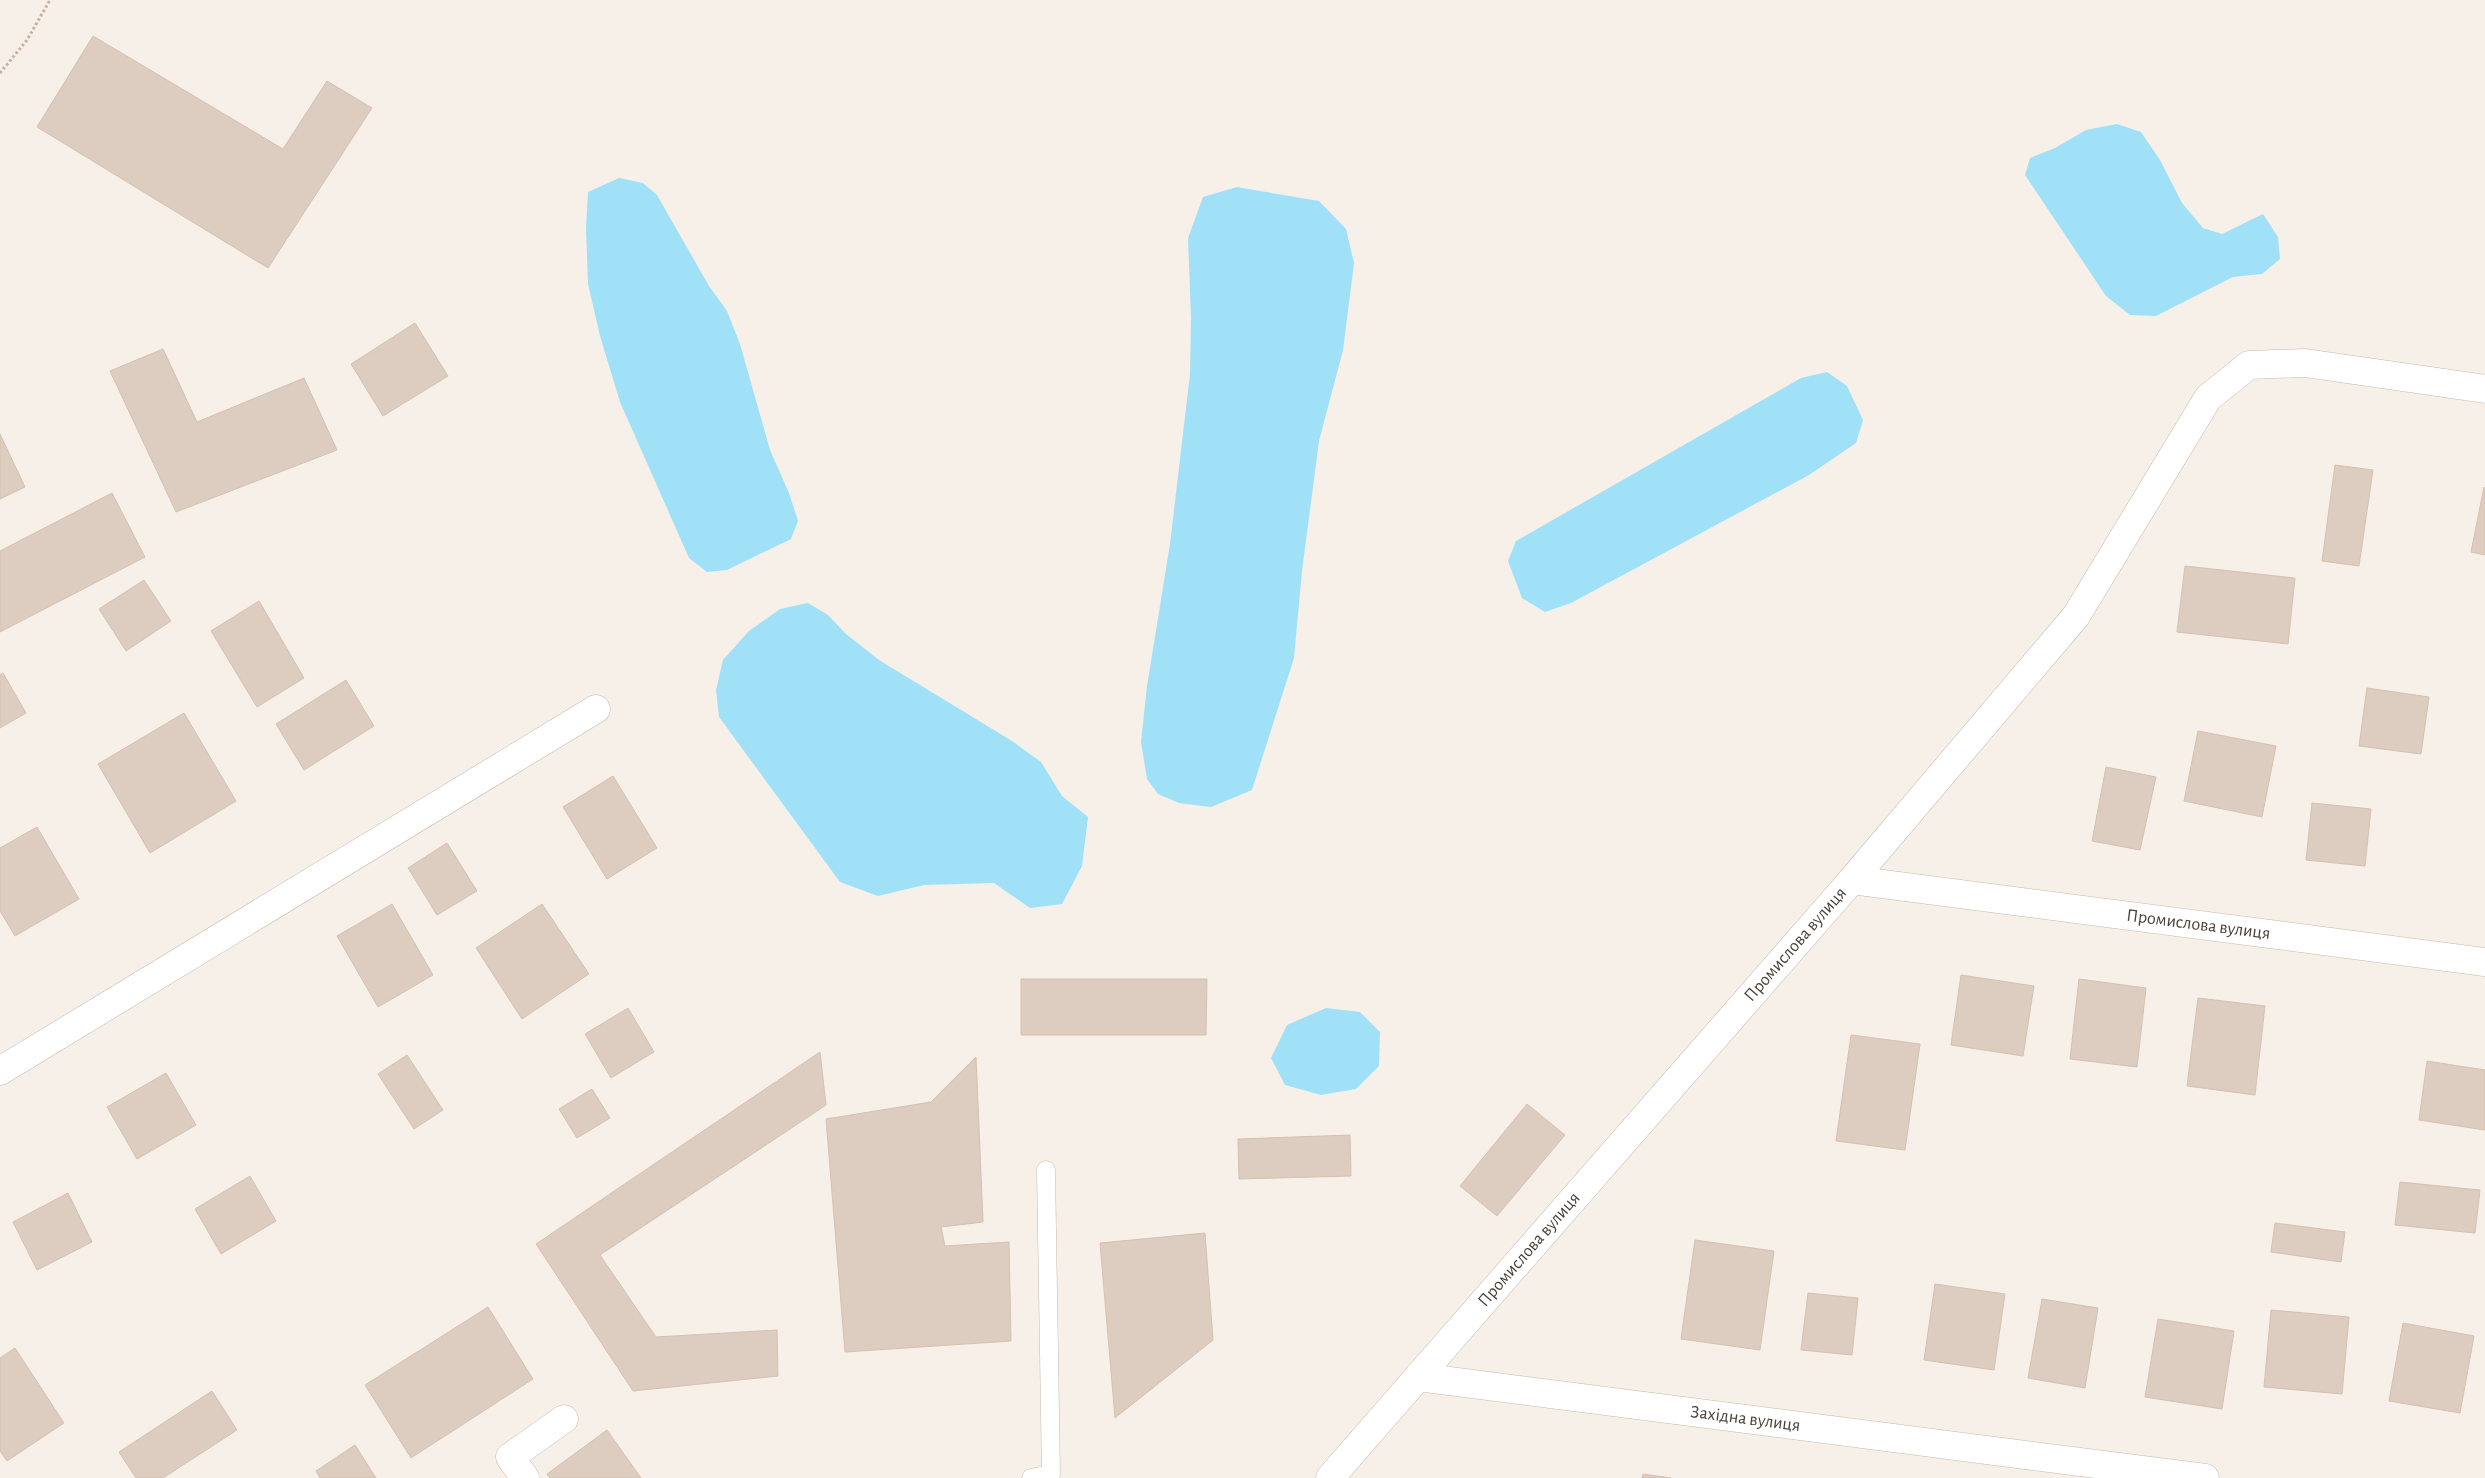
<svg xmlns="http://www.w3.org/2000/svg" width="2485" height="1478" viewBox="0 0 2485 1478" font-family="'Alegreya Sans',sans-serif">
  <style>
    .water { fill: #a0e1f8 }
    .building { fill: #dccdc0; stroke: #d5c1b0 }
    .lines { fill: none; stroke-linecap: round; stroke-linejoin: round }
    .service-casing { stroke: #c6baad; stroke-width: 19 }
    .minor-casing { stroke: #c6baad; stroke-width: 29 }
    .path { stroke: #c6b09a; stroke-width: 3; stroke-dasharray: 2.5 2.5; stroke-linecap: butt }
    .service { stroke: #fff; stroke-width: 18 }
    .minor { stroke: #fff; stroke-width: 28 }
    .labels { text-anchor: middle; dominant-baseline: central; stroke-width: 4.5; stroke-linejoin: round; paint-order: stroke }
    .street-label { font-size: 18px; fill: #4b4036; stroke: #fff }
  </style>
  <rect width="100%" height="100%" fill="#f6f0e9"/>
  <g class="water">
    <path d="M 2117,124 L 2141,132 L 2160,160 L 2182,203 L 2203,228 L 2222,234 L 2263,214 L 2278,237 L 2280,259 L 2262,274 L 2233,277 L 2156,316 L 2130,315 L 2106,296 L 2025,175 L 2030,158 L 2055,148 L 2086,130 Z"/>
    <path d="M 619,178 L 643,183 L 657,195 L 709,286 L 727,311 L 740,344 L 770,450 L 789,493 L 798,521 L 791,539 L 727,570 L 707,572 L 689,558 L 620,402 L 600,336 L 588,284 L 586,228 L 588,192 Z"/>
    <path d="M 1237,187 L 1319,201 L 1346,229 L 1354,263 L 1343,350 L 1319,441 L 1302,571 L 1294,658 L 1252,790 L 1211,807 L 1179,803 L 1158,794 L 1147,779 L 1141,742 L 1147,686 L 1170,544 L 1190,374 L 1191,318 L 1188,238 L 1203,197 Z"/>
    <path d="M 1827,372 L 1847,386 L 1863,420 L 1856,443 L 1809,475 L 1571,603 L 1545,612 L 1522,598 L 1508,561 L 1516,541 L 1801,378 Z"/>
    <path d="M 808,603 L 828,615 L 846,634 L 879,660 L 1012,741 L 1041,762 L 1062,796 L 1088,817 L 1082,866 L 1062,904 L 1030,908 L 994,883 L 924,885 L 878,896 L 840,882 L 719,717 L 716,690 L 723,660 L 749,631 L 780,609 Z"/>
    <path d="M 1326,1008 L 1360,1012 L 1380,1032 L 1379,1066 L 1356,1089 L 1321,1095 L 1285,1085 L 1271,1058 L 1287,1025 Z"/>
  </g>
  <g class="building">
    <path d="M 93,36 L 283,149 L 327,81 L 372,108 L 268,268 L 37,127 Z"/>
    <path d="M 415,323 L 448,376 L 383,416 L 351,364 Z"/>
    <path d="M 163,349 L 197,422 L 304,378 L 337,450 L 176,512 L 110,371 Z"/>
    <path d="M 0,434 L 25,487 L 0,499 Z"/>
    <path d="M 2335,465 L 2373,470 L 2359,566 L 2322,561 Z"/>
    <path d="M 2484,487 L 2485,488 L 2485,555 L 2471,552 Z"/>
    <path d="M 112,493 L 145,557 L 0,632 L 0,551 Z"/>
    <path d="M 2185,566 L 2295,578 L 2288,644 L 2177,632 Z"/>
    <path d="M 144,580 L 171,621 L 126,651 L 99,609 Z"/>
    <path d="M 259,601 L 304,678 L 257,707 L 211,631 Z"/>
    <path d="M 3,673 L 26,713 L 0,728 L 0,675 Z"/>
    <path d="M 346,680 L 374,726 L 304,770 L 276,724 Z"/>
    <path d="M 2367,688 L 2429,697 L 2421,754 L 2359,746 Z"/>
    <path d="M 184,713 L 236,801 L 150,853 L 98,764 Z"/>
    <path d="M 2198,731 L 2276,746 L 2262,817 L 2184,801 Z"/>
    <path d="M 2106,767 L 2156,777 L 2140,850 L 2092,841 Z"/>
    <path d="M 613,776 L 657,848 L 607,879 L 563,807 Z"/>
    <path d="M 2312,803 L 2371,809 L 2365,866 L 2306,860 Z"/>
    <path d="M 37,827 L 79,899 L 15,936 L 0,911 L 0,848 Z"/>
    <path d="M 447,843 L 477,891 L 437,915 L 408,868 Z"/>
    <path d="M 392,904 L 433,975 L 378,1007 L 337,936 Z"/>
    <path d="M 542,904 L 589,974 L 522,1019 L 476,948 Z"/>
    <path d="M 1961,975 L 2034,986 L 2023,1056 L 1951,1045 Z"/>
    <path d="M 1021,979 L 1207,979 L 1206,1035 L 1021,1035 Z"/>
    <path d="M 2079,979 L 2146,988 L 2137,1067 L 2070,1059 Z"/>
    <path d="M 2198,998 L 2265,1006 L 2255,1095 L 2187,1086 Z"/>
    <path d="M 628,1008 L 654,1052 L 611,1078 L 585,1034 Z"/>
    <path d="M 1851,1035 L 1920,1044 L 1905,1150 L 1836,1141 Z"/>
    <path d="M 820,1052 L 826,1105 L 600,1255 L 656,1337 L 777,1330 L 778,1376 L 633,1391 L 536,1244 Z"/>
    <path d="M 407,1055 L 443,1110 L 414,1129 L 378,1074 Z"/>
    <path d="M 976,1057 L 983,1222 L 941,1227 L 945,1246 L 1009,1242 L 1011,1341 L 845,1352 L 826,1119 L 931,1102 Z"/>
    <path d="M 2427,1061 L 2485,1070 L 2485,1130 L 2419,1120 Z"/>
    <path d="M 166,1073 L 196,1125 L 137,1159 L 107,1107 Z"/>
    <path d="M 592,1089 L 610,1118 L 577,1138 L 559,1109 Z"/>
    <path d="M 1527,1104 L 1565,1135 L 1497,1216 L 1460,1186 Z"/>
    <path d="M 1350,1135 L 1351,1176 L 1239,1179 L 1238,1139 Z"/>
    <path d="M 250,1176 L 276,1221 L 221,1254 L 195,1209 Z"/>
    <path d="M 2400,1182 L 2480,1190 L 2475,1233 L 2395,1225 Z"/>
    <path d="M 68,1193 L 92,1242 L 37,1270 L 13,1222 Z"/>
    <path d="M 2275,1223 L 2345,1232 L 2341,1262 L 2271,1252 Z"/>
    <path d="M 1205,1233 L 1213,1340 L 1115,1418 L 1100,1243 Z"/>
    <path d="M 1695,1240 L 1774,1251 L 1760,1350 L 1681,1339 Z"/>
    <path d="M 1935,1284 L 2005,1294 L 1994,1370 L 1924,1360 Z"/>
    <path d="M 1808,1293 L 1858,1298 L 1852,1355 L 1801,1350 Z"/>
    <path d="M 2042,1299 L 2098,1308 L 2085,1388 L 2028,1378 Z"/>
    <path d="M 488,1307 L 533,1379 L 411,1458 L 365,1385 Z"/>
    <path d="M 2271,1310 L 2349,1317 L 2342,1394 L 2264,1387 Z"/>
    <path d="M 2158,1319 L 2234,1331 L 2222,1409 L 2145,1397 Z"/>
    <path d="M 2403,1323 L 2474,1336 L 2460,1413 L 2389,1401 Z"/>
    <path d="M 15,1348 L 64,1423 L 7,1461 L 0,1451 L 0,1358 Z"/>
    <path d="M 212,1391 L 237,1430 L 163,1478 L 136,1478 L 119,1452 Z"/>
    <path d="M 607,1430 L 641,1478 L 550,1478 L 547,1474 Z"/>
    <path d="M 355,1445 L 376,1478 L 320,1478 L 316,1471 Z"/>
    <path d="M 1643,1474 L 1671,1478 L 1642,1478 Z"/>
  </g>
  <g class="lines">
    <g class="service-casing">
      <path id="service" d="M 1031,1478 L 1051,1474 L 1046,1170"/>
    </g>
    <g class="minor-casing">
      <g id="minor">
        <path d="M 1852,880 L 2076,616 L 2208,398 L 2249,365 L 2305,363 L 2485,389"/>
        <path d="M 0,1071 L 596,709"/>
        <path id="s1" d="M 1418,1377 L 1852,880 L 2485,962"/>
        <path d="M 525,1478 L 510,1457 L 564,1419"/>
        <path id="s2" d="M 1330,1478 L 1418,1377 L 2205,1478"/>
      </g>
    </g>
    <path class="path" d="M 0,73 L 27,40 L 50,0"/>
    <use href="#service" class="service"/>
    <use href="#minor" class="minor"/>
  </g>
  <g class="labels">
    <g class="street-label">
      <text stroke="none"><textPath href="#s1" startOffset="1009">Промислова вулиця</textPath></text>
      <text stroke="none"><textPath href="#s1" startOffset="574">Промислова вулиця</textPath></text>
      <text stroke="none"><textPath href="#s1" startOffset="169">Промислова вулиця</textPath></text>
      <text stroke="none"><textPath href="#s2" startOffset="464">Західна вулиця</textPath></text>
    </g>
  </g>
</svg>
